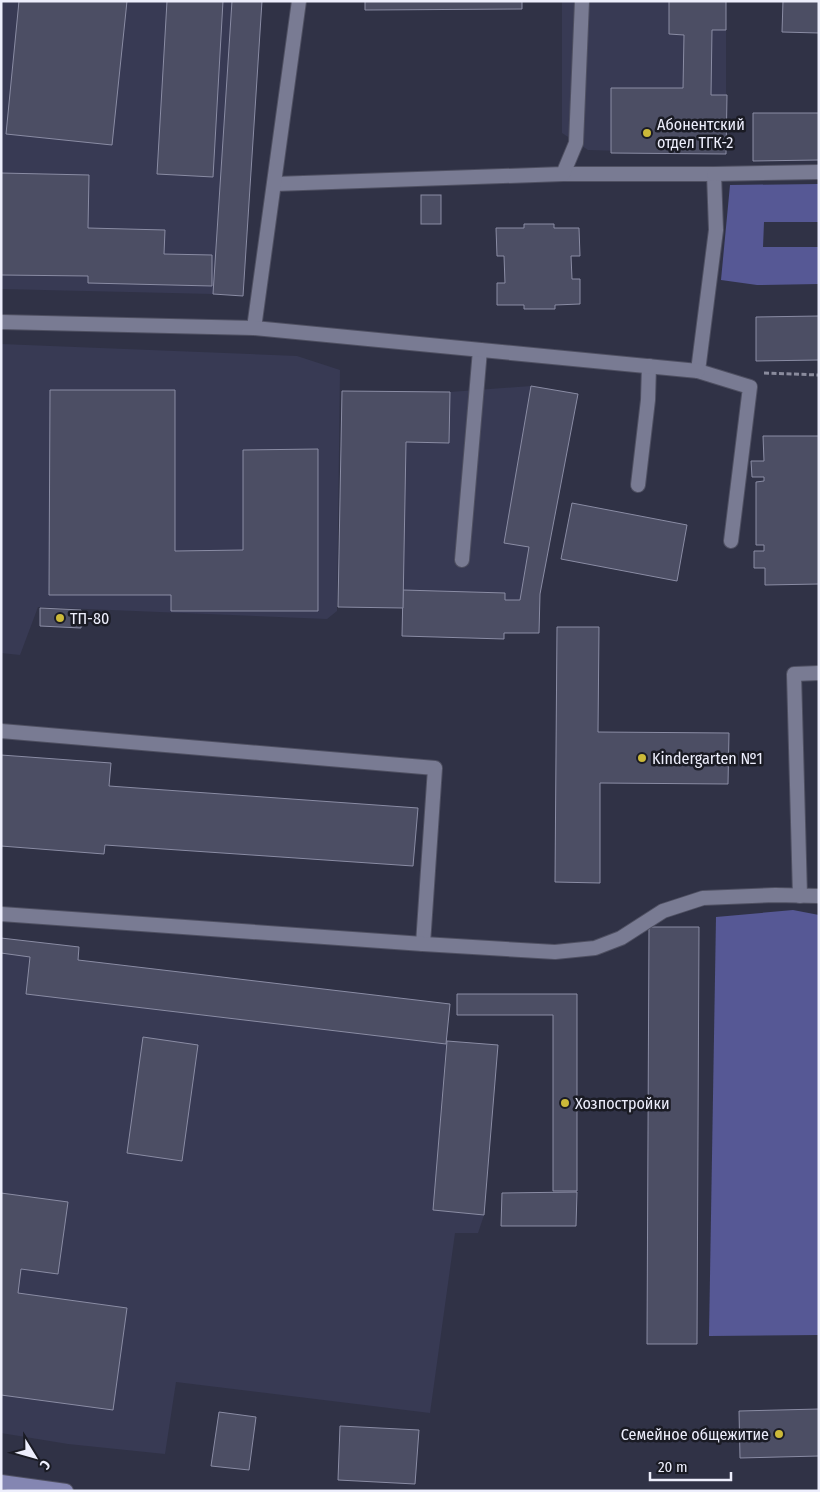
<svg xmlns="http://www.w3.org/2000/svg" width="820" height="1492" viewBox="0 0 820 1492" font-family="'Fira Sans Condensed',sans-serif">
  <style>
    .built { fill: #383a54 }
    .forest { fill: #565895 }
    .building { fill: #4c4e64; stroke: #8a8ca4 }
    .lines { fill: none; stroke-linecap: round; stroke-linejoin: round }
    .service-casing { stroke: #4f5062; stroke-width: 16 }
    .minor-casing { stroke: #4f5062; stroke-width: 16 }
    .secondary-casing { stroke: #4f5062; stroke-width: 16 }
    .path { stroke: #8a8b9d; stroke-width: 3; stroke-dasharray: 5 2.5; stroke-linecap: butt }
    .service { stroke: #797b93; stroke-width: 14 }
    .minor { stroke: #797b93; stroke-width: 14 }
    .secondary { stroke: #8486b2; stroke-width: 14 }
    .poi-dot { fill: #ccb939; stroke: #1a1b24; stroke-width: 2 }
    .labels { text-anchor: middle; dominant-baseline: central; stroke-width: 5; stroke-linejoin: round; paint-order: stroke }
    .poi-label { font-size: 16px; fill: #edeefc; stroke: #1a1b24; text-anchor: start }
  </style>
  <rect width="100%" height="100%" fill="#303246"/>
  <g class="built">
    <path d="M 1,1 L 232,1 L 213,294 L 1,289 Z"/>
    <path d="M 562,1 L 726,1 L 726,154 L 588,150 L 562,133 Z"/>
    <path d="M 1,344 L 297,356 L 340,370 L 337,611 L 327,619 L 38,607 L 20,655 L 1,653 Z"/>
    <path d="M 531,386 L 578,394 L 540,593 L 539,633 L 504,633 L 504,639 L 402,636 L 402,608 L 338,607 L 342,391 L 450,392 Z"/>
    <path d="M 1,953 L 30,957 L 26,994 L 446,1044 L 433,1210 L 484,1215 L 478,1233 L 455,1233 L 430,1413 L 176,1382 L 165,1454 L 68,1444 L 1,1433 Z"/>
  </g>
  <g class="forest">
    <path d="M 819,184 L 819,222 L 764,222 L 763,247 L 819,247 L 819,284 L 757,285 L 721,280 L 730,185 Z"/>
    <path d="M 793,910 L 819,915 L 819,1335 L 709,1336 L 716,917 Z"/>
  </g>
  <g class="building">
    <path d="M 19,1 L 127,1 L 112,145 L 6,134 Z"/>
    <path d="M 167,1 L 223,1 L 213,177 L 157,174 Z"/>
    <path d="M 232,1 L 262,1 L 243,296 L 213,294 Z"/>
    <path d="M 365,1 L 522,1 L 522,9 L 365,10 Z"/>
    <path d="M 669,1 L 726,1 L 726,30 L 712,30 L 711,95 L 727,95 L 726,154 L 611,153 L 611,88 L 683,88 L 684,35 L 669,34 Z"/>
    <path d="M 783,1 L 819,1 L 819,33 L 782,32 Z"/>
    <path d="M 753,113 L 819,113 L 819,160 L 753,161 Z"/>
    <path d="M 1,173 L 89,175 L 88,228 L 165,230 L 164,254 L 212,255 L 212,286 L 88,283 L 88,276 L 1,275 Z"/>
    <rect x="421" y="195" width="20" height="29"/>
    <path d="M 524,224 L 554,224 L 554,228 L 579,228 L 580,256 L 571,256 L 572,279 L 580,279 L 580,304 L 555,305 L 555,309 L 524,309 L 524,305 L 497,305 L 497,283 L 505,283 L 504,256 L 497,256 L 496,228 L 524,228 Z"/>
    <path d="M 819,316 L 819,360 L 756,361 L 756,317 Z"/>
    <path d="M 531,386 L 578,394 L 540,594 L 539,633 L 504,633 L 504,639 L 402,636 L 403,590 L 505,593 L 505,600 L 520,600 L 529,547 L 504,543 Z"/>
    <path d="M 50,390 L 175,390 L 175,551 L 243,550 L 243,450 L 318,449 L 318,611 L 171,611 L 171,595 L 49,595 Z"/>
    <path d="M 342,391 L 450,392 L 449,443 L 406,442 L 403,608 L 338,607 Z"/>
    <path d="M 763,436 L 819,436 L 819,584 L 765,585 L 765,568 L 754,568 L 754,551 L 764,551 L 764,545 L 756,545 L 756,482 L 764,481 L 764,477 L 752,477 L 751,461 L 764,461 Z"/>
    <path d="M 572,503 L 687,525 L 677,581 L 561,559 Z"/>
    <path d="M 40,608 L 81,610 L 81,628 L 40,626 Z"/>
    <path d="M 557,627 L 599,627 L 598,732 L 729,733 L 728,784 L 600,783 L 600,883 L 555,882 Z"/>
    <path d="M 1,755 L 111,763 L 109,786 L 418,808 L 413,866 L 105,845 L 104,854 L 1,846 Z"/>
    <path d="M 649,927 L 699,927 L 697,1344 L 647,1344 Z"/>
    <path d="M 1,938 L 79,947 L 78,960 L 450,1004 L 446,1044 L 26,994 L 30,957 L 1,953 Z"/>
    <path d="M 457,994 L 577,994 L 577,1191 L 553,1191 L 553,1015 L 457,1015 Z"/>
    <path d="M 143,1037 L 198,1045 L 182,1161 L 127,1153 Z"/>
    <path d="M 447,1041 L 498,1045 L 484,1215 L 433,1210 Z"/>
    <path d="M 577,1192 L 576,1226 L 501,1226 L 502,1193 Z"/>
    <path d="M 1,1193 L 68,1202 L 58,1274 L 21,1269 L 18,1293 L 127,1308 L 113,1410 L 1,1395 Z"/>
    <path d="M 819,1409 L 819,1456 L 740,1458 L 739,1411 Z"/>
    <path d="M 219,1412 L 256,1417 L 249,1470 L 211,1466 Z"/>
    <path d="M 340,1426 L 419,1430 L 415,1484 L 338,1480 Z"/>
  </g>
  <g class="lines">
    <g class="service-casing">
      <g id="service">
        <path d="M 563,174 L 714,174 L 716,230 L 698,371 L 750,387 L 731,541"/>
        <path d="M 714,174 L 819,172"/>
        <path d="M 275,184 L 563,174 L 576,143 L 582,1"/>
        <path d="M 254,328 L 299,1"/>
        <path d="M 638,485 L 648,400 L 649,366"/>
        <path d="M 462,560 L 480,350"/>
        <path d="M 1,731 L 435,768 L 423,944"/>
        <path d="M 800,896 L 794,674 L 819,673"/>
      </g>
    </g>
    <g class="minor-casing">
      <g id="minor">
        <path d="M 1,322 L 254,328 L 698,371"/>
        <path d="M 1,914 L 423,944 L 555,952 L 595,948 L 621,938 L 663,911 L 703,898 L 775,895 L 819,896"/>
      </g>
    </g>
    <g class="secondary-casing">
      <path id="secondary" d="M 1,1482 L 66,1491"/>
    </g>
    <path class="path" d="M 764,373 L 819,375"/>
    <use href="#service" class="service"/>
    <use href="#minor" class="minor"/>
    <use href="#secondary" class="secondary"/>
  </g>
  <g class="poi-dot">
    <circle cx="647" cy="133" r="5"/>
    <circle cx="60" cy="618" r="5"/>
    <circle cx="642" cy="758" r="5"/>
    <circle cx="565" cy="1103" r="5"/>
    <circle cx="779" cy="1434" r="5"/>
  </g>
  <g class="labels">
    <g class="poi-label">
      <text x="657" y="124">Абонентский<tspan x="657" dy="18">отдел ТГК-2</tspan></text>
      <text x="70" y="618">ТП-80</text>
      <text x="652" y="758">Kindergarten №1</text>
      <text x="575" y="1103">Хозпостройки</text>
      <text x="769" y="1434" text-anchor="end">Семейное общежитие</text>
    </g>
  </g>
  <rect width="820" height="1492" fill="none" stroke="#edeefc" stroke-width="5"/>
  <g transform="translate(35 1457) rotate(127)" stroke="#1a1b24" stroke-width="4" paint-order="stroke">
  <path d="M0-4L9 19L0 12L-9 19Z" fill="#edeefc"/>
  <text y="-8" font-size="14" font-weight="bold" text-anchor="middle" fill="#edeefc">С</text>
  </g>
  <path d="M650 1472v8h81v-8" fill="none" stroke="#edeefc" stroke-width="2.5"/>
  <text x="658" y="1472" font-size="15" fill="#edeefc" stroke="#1a1b24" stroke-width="4" paint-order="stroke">20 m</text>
</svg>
